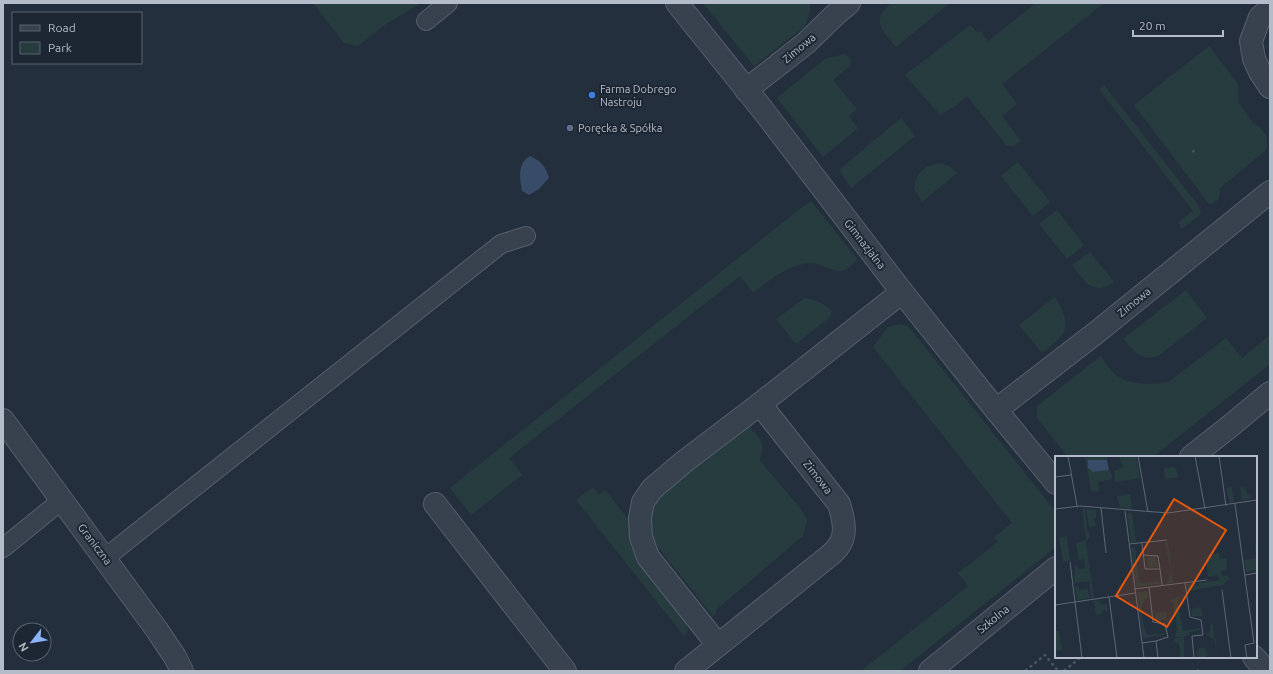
<svg xmlns="http://www.w3.org/2000/svg" width="1273" height="674" viewBox="0 0 1273 674" font-family="Ubuntu,sans-serif">
  <style>
    .green { fill: #263c3f }
    .water { fill: #394c67 }
    .lines { fill: none; stroke-linecap: round; stroke-linejoin: round }
    .lane-casing { stroke: #565f6c; stroke-width: 20 }
    .street-casing { stroke: #565f6c; stroke-width: 24 }
    .path { stroke: #44595c; stroke-width: 2.5; stroke-dasharray: 3 3; stroke-linecap: butt }
    .lane { stroke: #38414e; stroke-width: 18 }
    .street { stroke: #38414e; stroke-width: 22 }
    .shop-dot { fill: #3f7fe0; stroke: #1d2633; stroke-width: 1.5 }
    .service-dot { fill: #5c6f8a; stroke: #1d2633; stroke-width: 1.5 }
    .labels { text-anchor: middle; dominant-baseline: central; stroke-width: 4; stroke-linejoin: round; paint-order: stroke }
    .street-label { font-size: 11px; fill: #b4bcc9; stroke: #1d2633 }
    .poi-label { font-size: 11px; fill: #b4bcc9; stroke: #1d2633; text-anchor: start }
    .inset-road { fill: none; stroke: #5e6776; stroke-width: 1 }
    .view { fill: #e8590c; fill-opacity: 0.15; stroke: #e8590c; stroke-width: 2 }
    .inset-edge { fill: none; stroke: #b4bcc9; stroke-width: 2 }
  </style>
  <rect width="100%" height="100%" fill="#242f3e"/>
  <g class="green">
    <path d="M 313,3 L 421,3 L 386,24 L 358,46 L 344,43 Z"/>
    <path d="M 703,3 L 810,3 C 811,12 808,18 805,26 L 754,66 Z"/>
    <path d="M 892,3 L 950,3 L 896,47 C 882,30 870,20 892,3 Z"/>
    <path d="M 1036,3 L 1104,3 L 1002,84 L 1017,104 L 1002,116 L 1021,141 L 1013,146 L 1007,146 L 967,96 L 958,104 L 940,115 L 905,75 L 970,25 L 978,33 L 981,31 L 988,41 Z"/>
    <path d="M 1209,46 L 1238,84 L 1239,103 L 1253,123 L 1260,127 L 1266,136 L 1267,146 L 1265,151 L 1220,188 L 1219,199 L 1214,203 L 1209,204 L 1134,105 Z"/>
    <path d="M 845,54 L 850,59 L 851,65 L 833,80 L 857,109 L 849,116 L 858,128 L 823,157 L 777,98 L 825,59 Z"/>
    <path d="M 1104,85 L 1199,206 L 1201,214 L 1182,229 L 1178,223 L 1193,211 L 1099,89 Z"/>
    <path d="M 901,118 L 915,136 L 851,188 L 839,170 Z"/>
    <path d="M 1018,162 L 1050,202 L 1033,216 L 1001,176 Z"/>
    <path d="M 942,163 L 951,167 L 957,173 L 922,202 L 914,188 C 917,171 925,165 942,163 Z"/>
    <path d="M 811,201 L 858,260 C 841,274 842,273 822,266 C 820,265 816,263 813,263 C 790,263 771,279 753,293 L 740,276 L 509,458 L 522,475 L 471,515 L 450,488 L 797,211 Z"/>
    <path d="M 1057,210 L 1084,245 L 1067,259 L 1039,224 Z"/>
    <path d="M 1090,252 L 1114,282 C 1092,297 1085,281 1072,265 Z"/>
    <path d="M 1186,290 L 1207,318 L 1158,356 L 1148,358 L 1139,355 L 1132,349 L 1123,339 Z"/>
    <path d="M 1055,297 C 1062,308 1071,325 1061,336 C 1056,343 1048,348 1042,353 L 1019,325 Z"/>
    <path d="M 805,298 C 816,300 824,303 832,311 L 831,316 L 796,344 L 776,319 Z"/>
    <path d="M 901,324 L 907,326 L 913,332 L 1056,512 L 1056,547 L 900,671 L 861,671 L 968,586 L 958,573 L 998,542 L 994,537 L 1012,523 L 873,347 L 888,327 Z"/>
    <path d="M 1270,335 L 1270,364 L 1153,457 L 1068,457 L 1037,418 L 1037,406 L 1101,356 C 1105,362 1109,369 1115,374 C 1128,385 1154,386 1170,381 L 1226,338 L 1242,358 Z"/>
    <path d="M 747,424 C 761,440 765,438 760,461 L 801,509 L 807,520 L 803,536 L 716,610 L 716,614 L 713,616 L 657,546 L 651,530 L 652,507 L 660,488 Z"/>
    <path d="M 593,487 L 599,495 L 605,490 L 630,521 L 629,539 L 634,553 L 685,619 L 688,630 L 684,636 L 576,500 Z"/>
  </g>
  <path class="water" d="M 530,156 C 541,161 546,167 549,178 L 539,189 L 529,195 L 522,191 C 520,179 517,163 530,156 Z"/>
  <g class="lines">
    <g class="lane-casing">
      <g id="lane">
        <path d="M 426,21 L 448,3"/>
        <path d="M 3,548 L 62,500"/>
        <path d="M 105,558 L 501,244 L 526,236"/>
      </g>
    </g>
    <g class="street-casing">
      <g id="street">
        <path d="M 677,3 L 762,109 L 902,292 L 996,410 L 1056,483"/>
        <path d="M 1270,9 L 1260,17 L 1251,41 L 1254,59 L 1260,72 L 1270,87"/>
        <path d="M 746,90 L 806,43 L 836,14 L 849,3"/>
        <path d="M 996,410 L 1097,332 L 1270,192"/>
        <path d="M 3,420 L 157,630 L 175,657 L 182,671"/>
        <path d="M 1191,457 L 1229,427 L 1270,393"/>
        <path d="M 435,504 L 565,671"/>
        <path d="M 718,645 L 648,557 L 641,537 L 640,518 L 643,502 L 652,489 L 685,461 L 760,404"/>
        <path d="M 1254,657 L 1266,671"/>
        <path d="M 686,671 L 829,556 C 832,554 835,551 838,547 C 848,535 843,517 839,504 L 760,404 L 902,292"/>
        <path d="M 930,671 L 1056,568"/>
      </g>
    </g>
    <g class="path">
      <path d="M 1192,152 L 1196,150"/>
      <path d="M 1025,671 L 1045,655 L 1058,671"/>
      <path d="M 1064,671 L 1081,657"/>
      <path d="M 1198,671 L 1199,670"/>
    </g>
    <use href="#lane" class="lane"/>
    <use href="#street" class="street"/>
  </g>
  <circle class="shop-dot" cx="592" cy="95" r="4"/>
  <circle class="service-dot" cx="570" cy="128" r="4"/>
  <g class="labels">
    <g class="street-label">
      <text transform="translate(799 48) rotate(-40)">Zimowa</text>
      <text transform="translate(865 244) rotate(52)">Gimnazjalna</text>
      <text transform="translate(1134 302) rotate(-39)">Zimowa</text>
      <text transform="translate(818 477) rotate(52)">Zimowa</text>
      <text transform="translate(95 544) rotate(53)">Graniczna</text>
      <text transform="translate(993 619) rotate(-39)">Szkolna</text>
    </g>
    <g class="poi-label">
      <text x="600" y="89">Farma Dobrego<tspan x="600" dy="13">Nastroju</tspan></text>
      <text x="578" y="128">Poręcka &amp; Spółka</text>
    </g>
  </g>
  <g transform="translate(1055 456)">
    <rect width="202" height="202" fill="#242f3e"/>
    <path d="M 30,0 L 53,0 L 52,4 L 33,4 L 38,16 L 54,14 L 57,19 L 57,23 L 43,26 L 44,35 L 36,36 ZM 64,0 L 81,0 L 85,22 L 60,26 L 59,15 L 68,11 ZM 120,11 L 124,21 L 110,23 L 109,12 ZM 177,31 L 179,46 L 175,47 L 171,32 ZM 185,31 L 189,32 L 196,42 L 187,44 ZM 75,38 L 77,53 L 65,52 L 62,40 ZM 30,52 L 32,74 L 35,80 L 31,86 L 39,142 L 36,142 L 34,125 L 19,127 L 20,108 L 24,113 L 30,112 L 29,103 L 24,104 L 21,87 L 31,84 L 27,53 ZM 31,53 L 41,54 L 41,62 L 38,64 L 42,70 L 34,71 ZM 72,57 L 77,57 L 81,86 L 76,87 ZM 12,80 L 15,105 L 8,106 L 4,81 ZM 110,86 L 113,86 L 118,127 L 112,128 L 116,117 ZM 200,88 L 202,88 L 202,114 L 191,116 L 189,104 L 201,102 ZM 80,91 L 84,127 L 104,125 L 105,128 L 81,131 L 76,92 ZM 164,97 L 165,103 L 171,102 L 172,114 L 166,115 L 167,120 L 174,119 L 174,123 L 168,129 L 133,135 L 131,128 L 141,127 L 141,130 L 144,130 L 144,127 L 164,124 L 163,119 L 153,121 L 151,99 ZM 100,99 L 104,111 L 94,112 L 91,101 ZM 20,131 L 24,131 L 24,134 L 33,133 L 34,142 L 22,144 ZM 92,135 L 93,142 L 89,144 L 86,153 L 89,170 L 92,179 L 109,177 L 108,169 L 110,179 L 88,182 L 82,136 ZM 124,140 L 123,148 L 128,175 L 145,172 L 146,174 L 134,176 L 134,179 L 129,180 L 129,202 L 125,202 L 124,187 L 118,186 L 120,182 L 125,182 L 128,181 L 120,181 L 122,173 L 118,147 L 113,146 ZM 39,144 L 45,146 L 46,149 L 52,148 L 53,156 L 49,154 L 45,156 L 47,158 L 41,159 ZM 146,151 L 147,160 L 137,160 L 136,153 ZM 111,156 L 112,164 L 101,164 L 100,157 ZM 158,168 L 163,202 L 159,183 L 151,179 L 155,176 L 155,169 ZM 0,175 L 4,175 L 7,194 L 0,195 ZM141.5 197a5.5 5.5 0 1 1 11 0a5.5 5.5 0 1 1-11 0Z" fill="#263c3f"/>
    <path d="M 52,4 L 54,14 L 38,16 L 33,12 L 33,4 Z" fill="#394c67"/>
    <path class="inset-road" d="M 13,0 L 22,50M 83,0 L 93,56M 140,0 L 150,53M 164,0 L 171,50M 0,21 L 16,19M 180,48 L 199,187 L 190,189 L 192,202M 46,52 L 51,97M 0,53 L 25,50 L 113,57 L 202,44M 70,55 L 89,202M 87,87 L 90,113 L 105,113 L 107,129M 74,88 L 112,84M 88,99 L 103,100 L 105,113M 15,106 L 27,202M 190,119 L 202,117M 130,127 L 135,161 L 146,164 L 148,179 L 137,180 L 139,202M 94,131 L 98,166 L 110,168 L 113,181 L 101,185 L 103,202M 79,133 L 152,124M 167,134 L 176,202M 54,141 L 62,202M 0,149 L 80,137M 87,187 L 101,185"/>
    <path class="view" d="M 119,43 L 171,74 L 112,171 L 61,140 Z"/>
    <rect width="202" height="202" class="inset-edge"/>
  </g>
  <rect width="1273" height="674" fill="none" stroke="#b4bcc9" stroke-width="8"/>
  <rect x="12" y="12" width="130" height="52" fill="#1d2633" stroke="#59626f"/>
  <rect x="20" y="25" width="20" height="6" fill="#38414e" stroke="#59626f"/>
  <text x="48" y="32" font-size="12" fill="#b4bcc9">Road</text>
  <rect x="20" y="42" width="20" height="12" fill="#263c3f" stroke="#59626f"/>
  <text x="48" y="52" font-size="12" fill="#b4bcc9">Park</text>
  <g transform="translate(32 642) rotate(239)"><circle r="19" fill="#1d2633" stroke="#59626f"/>
  <path d="M0-3L7 15L0 10L-7 15Z" fill="#8ab4f8"/>
  <text y="-6" font-size="11" font-weight="bold" text-anchor="middle" fill="#b4bcc9">N</text>
  </g>
  <path d="M1133 30v6h90v-6" fill="none" stroke="#b4bcc9" stroke-width="2"/>
  <text x="1139" y="30" font-size="12" fill="#b4bcc9" stroke="#1d2633" stroke-width="3" paint-order="stroke">20 m</text>
</svg>
